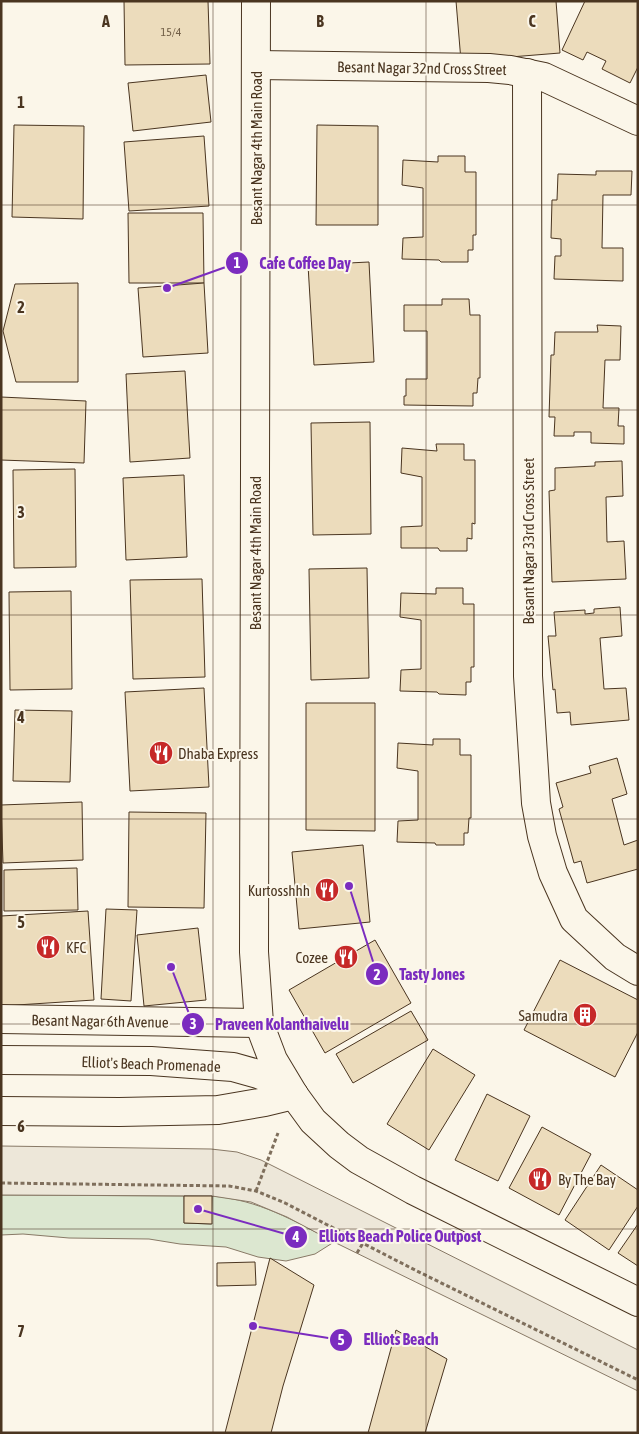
<svg xmlns="http://www.w3.org/2000/svg" width="639" height="1434" viewBox="0 0 639 1434" font-family="'Asap Condensed',sans-serif">
  <style>
    .green { fill: #dce7d0; stroke: #887966 }
    .parking { fill: #ede7d9; stroke: #887966 }
    .building { fill: #ecdcbc; stroke: #4a3520 }
    .lines { fill: none; stroke-linecap: round; stroke-linejoin: round }
    .street-casing { stroke: #4a3520; stroke-width: 30 }
    .secondary-casing { stroke: #4a3520; stroke-width: 30 }
    .path { stroke: #7f6f5c; stroke-width: 3; stroke-dasharray: 4 2.5; stroke-linecap: butt }
    .street { stroke: #fbf6e9; stroke-width: 28 }
    .secondary { stroke: #fbf6e9; stroke-width: 28 }
    .grid { fill: none; stroke: #4a3520; stroke-width: 1; stroke-opacity: 0.55 }
    .labels { text-anchor: middle; dominant-baseline: central; stroke-width: 4; stroke-linejoin: round; paint-order: stroke }
    .number-label { font-size: 12px; fill: #725f47 }
    .street-label { font-size: 15px; fill: #4a3520; stroke: #fbf6e9 }
    .poi-label { font-size: 15px; fill: #4a3520; stroke: #fbf6e9; text-anchor: start }
    .grid-label { font-size: 16px; text-anchor: middle; font-weight: bold; fill: #4a3520; stroke: #fbf6e9; stroke-width: 4; stroke-linejoin: round; paint-order: stroke }
    .leader { fill: none; stroke: #7b2cbf; stroke-width: 2 }
    .callout-dot { fill: #7b2cbf; stroke: #fbf6e9; stroke-width: 2 }
    .mark-label { font-size: 15px; text-anchor: middle; font-weight: bold; fill: #fff }
    .callout-label { font-size: 16px; text-anchor: middle; font-weight: bold; fill: #7b2cbf; stroke: #fbf6e9; stroke-width: 4; stroke-linejoin: round; paint-order: stroke }
  </style>
  <rect width="100%" height="100%" fill="#fbf6e9"/>
  <path class="green" d="M 1,1195 L 184,1196 L 184,1223 L 211,1224 L 212,1196 C 259,1200 293,1220 334,1242 L 315,1254 L 286,1261 L 258,1257 L 226,1247 L 180,1244 L 149,1239 L 69,1238 L 23,1234 L 1,1235 Z"/>
  <path class="parking" d="M 1,1146 L 211,1149 L 237,1152 L 261,1160 L 638,1350 L 638,1391 L 334,1242 L 287,1217 L 251,1202 L 212,1196 L 1,1195 Z"/>
  <g class="building">
    <path d="M 124,1 L 208,1 L 210,64 L 125,65 Z"/>
    <path d="M 456,1 L 556,1 L 560,53 L 461,61 Z"/>
    <path d="M 585,1 L 638,1 L 638,67 L 630,83 L 602,69 L 606,61 L 587,52 L 583,60 L 562,50 Z"/>
    <path d="M 206,75 L 211,122 L 133,131 L 128,83 Z"/>
    <path d="M 14,125 L 84,126 L 83,219 L 12,217 Z"/>
    <path d="M 317,125 L 378,126 L 378,225 L 316,225 Z"/>
    <path d="M 204,136 L 209,206 L 129,211 L 124,142 Z"/>
    <path d="M 438,156 L 465,156 L 465,172 L 476,172 L 476,235 L 473,235 L 473,250 L 468,250 L 468,262 L 441,262 L 439,260 L 402,259 L 403,238 L 423,237 L 423,188 L 402,185 L 403,160 L 438,162 Z"/>
    <path d="M 596,171 L 632,171 L 631,195 L 603,195 L 602,248 L 623,248 L 623,281 L 554,279 L 555,256 L 561,256 L 561,239 L 551,238 L 552,200 L 557,200 L 558,174 L 596,175 Z"/>
    <path d="M 128,213 L 203,213 L 204,283 L 129,283 Z"/>
    <path d="M 369,262 L 374,362 L 314,365 L 308,265 Z"/>
    <path d="M 78,283 L 78,382 L 16,382 L 3,331 L 15,284 Z"/>
    <path d="M 204,283 L 208,353 L 143,357 L 138,288 Z"/>
    <path d="M 442,299 L 469,299 L 470,315 L 480,315 L 480,378 L 478,378 L 477,393 L 473,393 L 473,406 L 404,405 L 404,396 L 406,396 L 406,379 L 427,379 L 427,331 L 404,331 L 404,305 L 442,305 Z"/>
    <path d="M 597,325 L 621,326 L 620,360 L 605,360 L 603,408 L 619,408 L 618,426 L 624,426 L 624,444 L 591,443 L 591,432 L 574,432 L 574,436 L 554,436 L 555,417 L 549,417 L 551,355 L 554,355 L 555,332 L 598,332 Z"/>
    <path d="M 185,371 L 190,458 L 130,462 L 126,374 Z"/>
    <path d="M 1,397 L 86,401 L 84,463 L 1,460 Z"/>
    <path d="M 370,422 L 371,534 L 313,535 L 311,423 Z"/>
    <path d="M 436,444 L 464,444 L 464,460 L 475,460 L 475,524 L 472,523 L 472,539 L 467,538 L 467,551 L 440,551 L 438,548 L 401,548 L 401,527 L 422,526 L 422,477 L 401,473 L 402,448 L 437,451 Z"/>
    <path d="M 622,461 L 623,496 L 606,497 L 607,542 L 624,541 L 626,579 L 552,582 L 549,491 L 555,490 L 555,468 L 595,466 L 595,462 Z"/>
    <path d="M 75,469 L 76,567 L 14,568 L 13,470 Z"/>
    <path d="M 184,475 L 187,557 L 126,560 L 123,478 Z"/>
    <path d="M 367,568 L 369,678 L 311,680 L 309,569 Z"/>
    <path d="M 202,579 L 205,677 L 133,679 L 130,580 Z"/>
    <path d="M 436,588 L 463,588 L 463,604 L 474,604 L 474,667 L 471,667 L 471,682 L 466,682 L 466,695 L 439,694 L 437,692 L 400,691 L 401,670 L 421,669 L 421,620 L 400,617 L 401,593 L 436,594 Z"/>
    <path d="M 71,591 L 72,689 L 10,690 L 9,592 Z"/>
    <path d="M 620,607 L 622,636 L 600,638 L 604,689 L 626,688 L 629,720 L 571,725 L 570,712 L 557,713 L 555,689 L 553,690 L 548,636 L 556,636 L 554,612 L 585,610 L 585,614 L 594,613 L 594,609 Z"/>
    <path d="M 204,688 L 209,787 L 130,791 L 125,692 Z"/>
    <path d="M 306,703 L 375,703 L 375,831 L 306,830 Z"/>
    <path d="M 15,710 L 72,711 L 70,782 L 13,781 Z"/>
    <path d="M 433,739 L 460,739 L 460,755 L 471,755 L 471,818 L 469,818 L 468,833 L 464,833 L 464,845 L 436,845 L 435,843 L 397,842 L 398,821 L 418,820 L 418,771 L 397,768 L 398,743 L 433,745 Z"/>
    <path d="M 617,758 L 627,794 L 612,799 L 624,845 L 638,840 L 638,869 L 587,883 L 581,861 L 574,863 L 559,809 L 563,807 L 556,783 L 591,773 L 589,766 Z"/>
    <path d="M 82,802 L 83,860 L 3,863 L 1,805 Z"/>
    <path d="M 129,812 L 206,813 L 204,908 L 128,907 Z"/>
    <path d="M 363,845 L 370,922 L 299,929 L 292,852 Z"/>
    <path d="M 77,868 L 78,910 L 4,911 L 4,870 Z"/>
    <path d="M 106,909 L 137,910 L 131,1001 L 101,999 Z"/>
    <path d="M 88,911 L 94,1000 L 1,1006 L 1,916 Z"/>
    <path d="M 198,928 L 206,1000 L 144,1006 L 137,935 Z"/>
    <path d="M 375,940 L 411,1003 L 325,1053 L 289,990 Z"/>
    <path d="M 560,960 L 638,1000 L 638,1032 L 615,1077 L 524,1030 Z"/>
    <path d="M 411,1011 L 428,1040 L 353,1083 L 336,1054 Z"/>
    <path d="M 433,1049 L 475,1075 L 429,1150 L 387,1124 Z"/>
    <path d="M 487,1094 L 530,1116 L 498,1181 L 455,1160 Z"/>
    <path d="M 542,1127 L 591,1154 L 559,1215 L 509,1188 Z"/>
    <path d="M 601,1165 L 638,1190 L 638,1206 L 609,1250 L 565,1220 Z"/>
    <path d="M 184,1196 L 212,1196 L 212,1224 L 184,1223 Z"/>
    <path d="M 638,1224 L 638,1266 L 618,1253 Z"/>
    <path d="M 270,1258 L 314,1285 L 283,1386 L 271,1433 L 225,1433 Z"/>
    <path d="M 255,1262 L 256,1285 L 217,1286 L 217,1263 Z"/>
    <path d="M 396,1330 L 447,1359 L 425,1433 L 368,1433 Z"/>
  </g>
  <g class="lines">
    <g class="street-casing">
      <g id="street">
        <path d="M 256,65 L 489,68 L 510,70 L 544,77 L 638,121"/>
        <path d="M 527,73 L 528,676 L 536,803 L 542,836 L 553,873 L 574,919 L 615,957 L 638,971"/>
        <path d="M 1,1019 L 259,1023"/>
      </g>
    </g>
    <g class="secondary-casing">
      <g id="secondary">
        <path d="M 256,1 L 254,952 L 259,1023 L 273,1060 L 294,1095"/>
        <path d="M 1,1060 L 151,1061 L 233,1067 L 258,1074 L 268,1078 L 294,1095 L 313,1121 L 339,1145 L 359,1160 L 413,1190 L 638,1302"/>
        <path d="M 1,1111 L 119,1112 L 218,1110 L 265,1102 L 294,1095"/>
      </g>
    </g>
    <g class="path">
      <path d="M 1,1183 L 229,1186 L 256,1191 L 285,1203 L 411,1268 L 638,1380"/>
      <path d="M 256,1191 L 278,1133"/>
      <path d="M 357,1253 L 363,1243"/>
    </g>
    <use href="#street" class="street"/>
    <use href="#secondary" class="secondary"/>
  </g>
  <path class="grid" d="M 213,1 L 213,1433M 426,1 L 426,1433M 1,205 L 638,205M 1,410 L 638,410M 1,615 L 638,615M 1,819 L 638,819M 1,1024 L 638,1024M 1,1229 L 638,1229"/>
  <defs>
    <g id="restaurant-disc" transform="scale(1.25)"><circle r="9.5" fill="#c62828" stroke="#fbf6e9"/><path d="M-5-6h1v4h1v-4h1v4h1v-4h1v5L-1.5 .5V6h-2V.5L-5-1ZM5-6V6H3V1.5H1.5Q1.5-4 5-6Z" fill="#fff"/></g>
    <g id="building-disc" transform="scale(1.25)"><circle r="9.5" fill="#c62828" stroke="#fbf6e9"/><path d="M-4-6H4V6H1V3H-1V6H-4ZM-2.5-4.3h1.7v1.8h-1.7ZM.8-4.3h1.7v1.8H.8ZM-2.5-1h1.7V.8h-1.7ZM.8-1h1.7V.8H.8Z" fill="#fff"/></g>
  </defs>
  <g fill-rule="evenodd">
    <use href="#restaurant-disc" x="161" y="753"/>
    <use href="#restaurant-disc" x="327" y="890"/>
    <use href="#restaurant-disc" x="48" y="947"/>
    <use href="#restaurant-disc" x="346" y="957"/>
    <use href="#building-disc" x="585" y="1015"/>
    <use href="#restaurant-disc" x="540" y="1179"/>
  </g>
  <g class="labels">
    <g class="number-label">
      <text x="171" y="32">15/4</text>
    </g>
    <g class="street-label">
      <text transform="translate(422 68) rotate(1)">Besant Nagar 32nd Cross Street</text>
      <text transform="translate(256 148) rotate(-90)">Besant Nagar 4th Main Road</text>
      <text transform="translate(528 541) rotate(-90)">Besant Nagar 33rd Cross Street</text>
      <text transform="translate(255 553) rotate(-90)">Besant Nagar 4th Main Road</text>
      <text transform="translate(100 1021) rotate(1)">Besant Nagar 6th Avenue</text>
      <text transform="translate(151 1064) rotate(2)">Elliot's Beach Promenade</text>
    </g>
    <g class="poi-label">
      <text x="178" y="753">Dhaba Express</text>
      <text x="310" y="890" text-anchor="end">Kurtosshhh</text>
      <text x="66" y="947">KFC</text>
      <text x="328" y="957" text-anchor="end">Cozee</text>
      <text x="568" y="1015" text-anchor="end">Samudra</text>
      <text x="558" y="1179">By The Bay</text>
    </g>
  </g>
  <g class="grid-label">
    <text x="106" y="27">A</text>
    <text x="320" y="27">B</text>
    <text x="532" y="27">C</text>
    <text x="21" y="108">1</text>
    <text x="21" y="313">2</text>
    <text x="21" y="518">3</text>
    <text x="21" y="723">4</text>
    <text x="21" y="928">5</text>
    <text x="21" y="1132">6</text>
    <text x="21" y="1337">7</text>
  </g>
  <path class="leader" d="M167 288L237 263M349 886L377 974M171 967L193 1024M198 1209L296 1237M253 1326L341 1340"/>
  <g class="callout-dot">
    <circle cx="167" cy="288" r="5"/>
    <circle cx="349" cy="886" r="5"/>
    <circle cx="171" cy="967" r="5"/>
    <circle cx="198" cy="1209" r="5"/>
    <circle cx="253" cy="1326" r="5"/>
    <circle cx="237" cy="263" r="12"/>
    <circle cx="377" cy="974" r="12"/>
    <circle cx="193" cy="1024" r="12"/>
    <circle cx="296" cy="1237" r="12"/>
    <circle cx="341" cy="1340" r="12"/>
  </g>
  <g class="mark-label">
    <text x="237" y="268">1</text>
    <text x="377" y="980">2</text>
    <text x="193" y="1029">3</text>
    <text x="296" y="1242">4</text>
    <text x="341" y="1345">5</text>
  </g>
  <g class="callout-label">
    <text x="305" y="269">Cafe Coffee Day</text>
    <text x="432" y="980">Tasty Jones</text>
    <text x="282" y="1030">Praveen Kolanthaivelu</text>
    <text x="400" y="1242">Elliots Beach Police Outpost</text>
    <text x="401" y="1345">Elliots Beach</text>
  </g>
  <rect width="639" height="1434" fill="none" stroke="#4a3520" stroke-width="5"/>
</svg>
